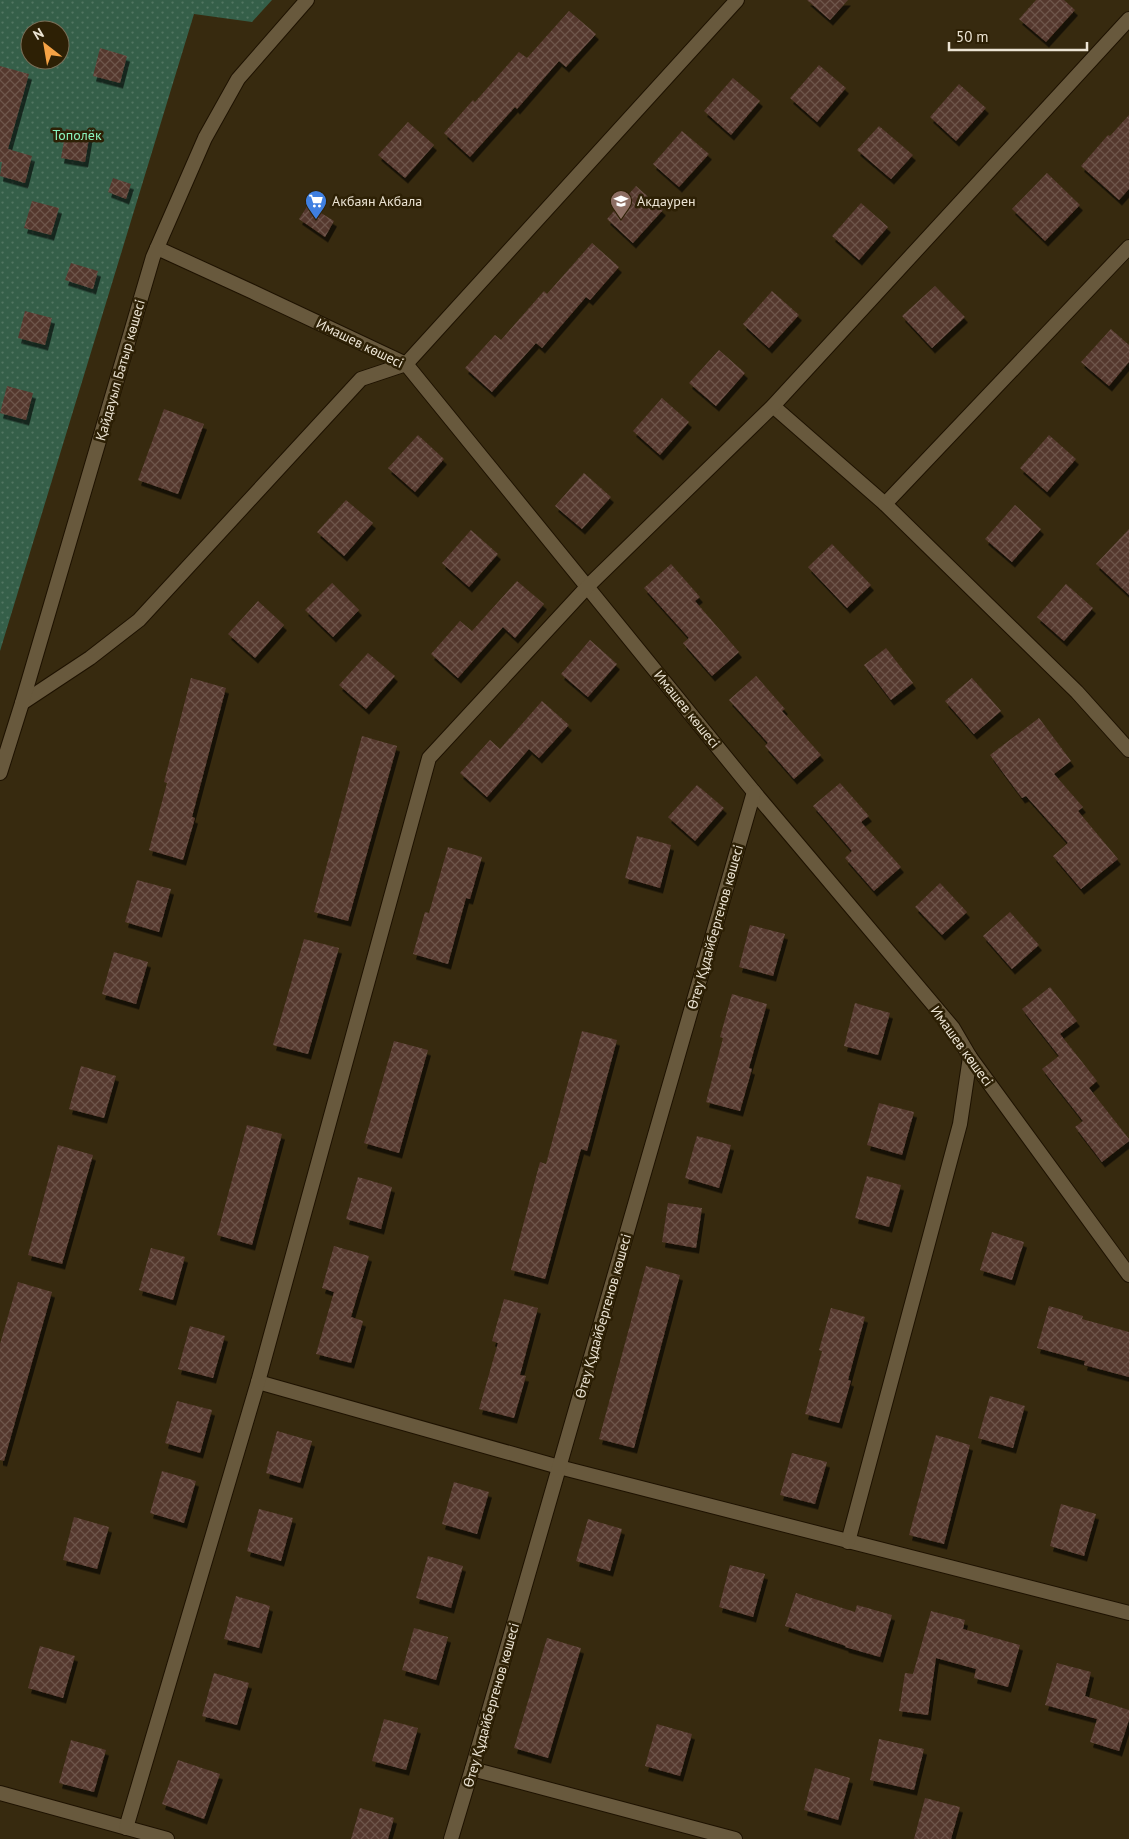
<svg xmlns="http://www.w3.org/2000/svg" width="1129" height="1839" viewBox="0 0 1129 1839" font-family="'PT Sans',sans-serif">
  <style>
    .grass { fill: url(#grass-dots); fill-rule: evenodd }
    .building { fill: url(#building-cross-hatch); filter: url(#shadow) }
    .lines { fill: none; stroke-linecap: round; stroke-linejoin: round }
    .minor-casing { stroke: #1e1200; stroke-width: 16 }
    .tertiary-casing { stroke: #1e1200; stroke-width: 16 }
    .minor { stroke: #68593d; stroke-width: 14 }
    .tertiary { stroke: #68593d; stroke-width: 14 }
    .labels { text-anchor: middle; dominant-baseline: central; stroke-width: 5; stroke-linejoin: round; paint-order: stroke }
    .park-label { font-size: 14px; fill: #8af3bd; stroke: #2d2005 }
    .poi-label { font-size: 14px; fill: #ece4d4; stroke: #2d2005; text-anchor: start }
    .street-label { font-size: 14px; fill: #ece4d4; stroke: #2d2005 }
  </style>
  <defs>
    <pattern id="grass-dots" width="8" height="8" patternUnits="userSpaceOnUse" patternTransform="scale(1.25)"><rect width="8" height="8" fill="#355f49"/><path d="M2 2h.1M6 6h.1" fill="none" stroke="#527662" stroke-width="1.8" stroke-linecap="round"/></pattern>
    <pattern id="building-cross-hatch" width="8" height="8" patternUnits="userSpaceOnUse" patternTransform="scale(1.25)"><rect width="8" height="8" fill="#55382d"/><path d="M0 0l8 8M0 8l8-8" fill="none" stroke="#6e554b"/></pattern>
    <filter id="shadow"><feDropShadow dx="3" dy="5.5" stdDeviation="0" flood-color="#0009"/></filter>
  </defs>
  <rect width="100%" height="100%" fill="#372a0f"/>
  <path class="grass" d="M 0,0 L 272,0 L 252,22 L 194,14 L 0,651 ZM 30,30 L 60,30 L 60,60 L 30,60 Z"/>
  <g class="building">
    <path d="M 807,0 L 848,0 L 830,20 Z"/>
    <path d="M 1036,0 L 1064,0 L 1075,10 L 1046,42 L 1019,19 Z"/>
    <path d="M 569,11 L 596,34 L 566,67 L 559,61 L 517,109 L 515,107 L 470,157 L 444,133 L 473,100 L 475,102 L 519,52 L 527,58 Z"/>
    <path d="M 100,48 L 127,56 L 120,83 L 93,76 Z"/>
    <path d="M 819,65 L 846,88 L 817,122 L 790,98 Z"/>
    <path d="M 0,66 L 29,74 L 8,149 L 32,156 L 25,183 L 0,176 L 2,162 L 0,162 Z"/>
    <path d="M 733,78 L 760,101 L 731,135 L 704,111 Z"/>
    <path d="M 959,84 L 986,108 L 956,141 L 930,117 Z"/>
    <path d="M 1129,115 L 1129,189 L 1119,200 L 1081,166 L 1108,135 L 1110,136 Z"/>
    <path d="M 408,122 L 434,145 L 405,178 L 378,155 Z"/>
    <path d="M 879,126 L 913,155 L 891,179 L 857,150 Z"/>
    <path d="M 66,129 L 90,133 L 85,162 L 61,158 Z"/>
    <path d="M 682,131 L 709,154 L 679,187 L 653,164 Z"/>
    <path d="M 1047,173 L 1080,205 L 1045,241 L 1012,209 Z"/>
    <path d="M 113,178 L 131,184 L 126,199 L 108,192 Z"/>
    <path d="M 636,186 L 663,210 L 633,243 L 607,219 Z"/>
    <path d="M 32,201 L 59,208 L 51,235 L 24,228 Z"/>
    <path d="M 861,203 L 888,227 L 859,260 L 832,236 Z"/>
    <path d="M 308,205 L 334,221 L 325,237 L 299,219 Z"/>
    <path d="M 592,243 L 619,267 L 590,300 L 586,297 L 542,348 L 536,343 L 492,392 L 465,368 L 495,335 L 501,340 L 544,291 L 547,294 Z"/>
    <path d="M 71,263 L 98,271 L 93,289 L 65,280 Z"/>
    <path d="M 935,286 L 965,317 L 932,348 L 902,316 Z"/>
    <path d="M 772,291 L 799,315 L 769,348 L 743,324 Z"/>
    <path d="M 25,311 L 52,318 L 45,345 L 18,338 Z"/>
    <path d="M 1111,329 L 1129,345 L 1129,362 L 1109,386 L 1081,362 Z"/>
    <path d="M 719,350 L 745,373 L 716,406 L 689,383 Z"/>
    <path d="M 7,386 L 33,393 L 26,420 L 0,413 Z"/>
    <path d="M 662,398 L 689,422 L 660,455 L 633,431 Z"/>
    <path d="M 164,409 L 204,424 L 178,494 L 138,480 Z"/>
    <path d="M 418,435 L 444,459 L 415,492 L 388,468 Z"/>
    <path d="M 1049,435 L 1076,459 L 1047,492 L 1020,468 Z"/>
    <path d="M 584,473 L 611,497 L 582,529 L 555,506 Z"/>
    <path d="M 346,500 L 373,523 L 344,556 L 317,532 Z"/>
    <path d="M 1015,505 L 1041,529 L 1012,562 L 985,539 Z"/>
    <path d="M 1129,529 L 1129,595 L 1096,564 Z"/>
    <path d="M 471,530 L 498,554 L 469,587 L 442,563 Z"/>
    <path d="M 832,544 L 871,585 L 847,608 L 808,567 Z"/>
    <path d="M 671,564 L 700,597 L 695,601 L 739,652 L 712,676 L 683,643 L 689,638 L 644,588 Z"/>
    <path d="M 517,581 L 544,604 L 515,638 L 503,627 L 458,678 L 431,654 L 460,621 L 472,631 Z"/>
    <path d="M 332,583 L 359,610 L 333,637 L 305,610 Z"/>
    <path d="M 1066,584 L 1093,608 L 1064,641 L 1037,617 Z"/>
    <path d="M 258,601 L 284,625 L 255,658 L 228,634 Z"/>
    <path d="M 590,640 L 617,664 L 588,697 L 561,674 Z"/>
    <path d="M 886,648 L 913,683 L 891,700 L 864,665 Z"/>
    <path d="M 368,653 L 395,676 L 366,709 L 339,685 Z"/>
    <path d="M 756,676 L 785,709 L 782,711 L 821,755 L 794,779 L 765,746 L 768,743 L 729,700 Z"/>
    <path d="M 191,678 L 226,688 L 192,817 L 195,818 L 183,860 L 149,850 L 167,783 L 164,782 Z"/>
    <path d="M 972,678 L 1001,711 L 974,734 L 945,701 Z"/>
    <path d="M 542,701 L 569,725 L 539,758 L 529,749 L 487,797 L 460,773 L 490,740 L 500,749 Z"/>
    <path d="M 1039,718 L 1071,761 L 1054,774 L 1083,807 L 1078,811 L 1118,859 L 1081,889 L 1053,856 L 1068,843 L 1026,796 L 1022,798 L 990,755 Z"/>
    <path d="M 362,736 L 397,746 L 348,921 L 314,912 Z"/>
    <path d="M 840,783 L 869,816 L 861,822 L 901,867 L 874,891 L 845,858 L 852,851 L 813,806 Z"/>
    <path d="M 697,785 L 724,808 L 695,841 L 668,817 Z"/>
    <path d="M 637,836 L 671,845 L 660,888 L 625,878 Z"/>
    <path d="M 448,847 L 482,857 L 470,899 L 466,898 L 448,964 L 413,954 L 425,912 L 429,913 Z"/>
    <path d="M 137,880 L 171,889 L 159,932 L 125,922 Z"/>
    <path d="M 940,883 L 967,912 L 942,935 L 915,907 Z"/>
    <path d="M 1010,912 L 1039,945 L 1012,969 L 983,936 Z"/>
    <path d="M 750,925 L 785,934 L 773,976 L 739,967 Z"/>
    <path d="M 304,939 L 339,948 L 308,1054 L 273,1045 Z"/>
    <path d="M 114,952 L 148,962 L 136,1004 L 102,994 Z"/>
    <path d="M 1050,987 L 1077,1021 L 1060,1034 L 1097,1081 L 1089,1088 L 1129,1139 L 1129,1141 L 1102,1162 L 1075,1127 L 1083,1121 L 1042,1069 L 1059,1056 L 1022,1009 Z"/>
    <path d="M 732,994 L 767,1004 L 749,1068 L 752,1069 L 740,1111 L 706,1102 L 723,1038 L 720,1037 Z"/>
    <path d="M 855,1003 L 890,1013 L 878,1055 L 844,1046 Z"/>
    <path d="M 582,1031 L 617,1040 L 587,1151 L 581,1149 L 545,1279 L 511,1270 L 540,1162 L 546,1164 Z"/>
    <path d="M 394,1041 L 428,1050 L 399,1153 L 364,1143 Z"/>
    <path d="M 81,1066 L 116,1076 L 104,1118 L 69,1109 Z"/>
    <path d="M 879,1103 L 914,1112 L 902,1155 L 867,1145 Z"/>
    <path d="M 247,1125 L 282,1134 L 252,1245 L 217,1235 Z"/>
    <path d="M 697,1136 L 731,1145 L 719,1188 L 685,1178 Z"/>
    <path d="M 58,1145 L 93,1155 L 62,1264 L 28,1255 Z"/>
    <path d="M 867,1176 L 901,1185 L 889,1227 L 855,1218 Z"/>
    <path d="M 358,1177 L 392,1187 L 381,1229 L 346,1219 Z"/>
    <path d="M 668,1203 L 702,1208 L 696,1248 L 662,1242 Z"/>
    <path d="M 992,1232 L 1024,1242 L 1012,1280 L 980,1270 Z"/>
    <path d="M 334,1246 L 369,1256 L 351,1317 L 363,1321 L 351,1363 L 316,1354 L 334,1292 L 322,1288 Z"/>
    <path d="M 151,1248 L 185,1257 L 173,1300 L 139,1290 Z"/>
    <path d="M 646,1266 L 680,1275 L 634,1448 L 599,1439 Z"/>
    <path d="M 18,1282 L 52,1292 L 4,1461 L 0,1460 L 0,1344 Z"/>
    <path d="M 504,1299 L 538,1308 L 520,1375 L 526,1376 L 514,1418 L 479,1409 L 498,1343 L 492,1341 Z"/>
    <path d="M 1049,1306 L 1083,1316 L 1082,1319 L 1129,1332 L 1129,1377 L 1084,1365 L 1085,1361 L 1037,1348 Z"/>
    <path d="M 831,1308 L 865,1317 L 848,1380 L 851,1381 L 839,1423 L 805,1414 L 822,1351 L 819,1350 Z"/>
    <path d="M 190,1326 L 225,1336 L 213,1378 L 178,1369 Z"/>
    <path d="M 990,1396 L 1025,1406 L 1013,1448 L 978,1438 Z"/>
    <path d="M 177,1401 L 212,1410 L 200,1453 L 165,1443 Z"/>
    <path d="M 277,1431 L 312,1441 L 300,1483 L 266,1473 Z"/>
    <path d="M 936,1435 L 970,1445 L 944,1544 L 909,1535 Z"/>
    <path d="M 792,1453 L 827,1462 L 815,1504 L 780,1495 Z"/>
    <path d="M 162,1471 L 196,1481 L 184,1523 L 150,1513 Z"/>
    <path d="M 454,1482 L 489,1492 L 477,1534 L 442,1524 Z"/>
    <path d="M 1061,1504 L 1096,1514 L 1084,1556 L 1050,1546 Z"/>
    <path d="M 259,1509 L 293,1518 L 281,1561 L 247,1551 Z"/>
    <path d="M 74,1517 L 109,1527 L 97,1569 L 63,1560 Z"/>
    <path d="M 588,1519 L 622,1529 L 610,1571 L 576,1561 Z"/>
    <path d="M 428,1556 L 463,1566 L 451,1608 L 416,1598 Z"/>
    <path d="M 730,1565 L 765,1574 L 753,1617 L 719,1607 Z"/>
    <path d="M 796,1593 L 855,1612 L 857,1605 L 892,1615 L 880,1657 L 845,1647 L 846,1646 L 785,1626 Z"/>
    <path d="M 236,1596 L 270,1606 L 259,1648 L 224,1639 Z"/>
    <path d="M 931,1611 L 965,1620 L 963,1629 L 1020,1645 L 1008,1687 L 974,1678 L 976,1669 L 936,1658 L 928,1715 L 899,1711 L 905,1673 L 913,1674 Z"/>
    <path d="M 414,1628 L 448,1637 L 436,1680 L 402,1670 Z"/>
    <path d="M 547,1638 L 581,1648 L 548,1758 L 514,1748 Z"/>
    <path d="M 40,1646 L 75,1656 L 63,1698 L 28,1688 Z"/>
    <path d="M 1057,1663 L 1091,1672 L 1085,1696 L 1129,1710 L 1129,1720 L 1119,1751 L 1090,1742 L 1097,1719 L 1045,1705 Z"/>
    <path d="M 214,1673 L 249,1683 L 237,1725 L 202,1716 Z"/>
    <path d="M 384,1719 L 418,1728 L 406,1770 L 372,1761 Z"/>
    <path d="M 657,1724 L 692,1734 L 680,1776 L 645,1766 Z"/>
    <path d="M 879,1739 L 924,1749 L 914,1790 L 870,1780 Z"/>
    <path d="M 71,1740 L 106,1750 L 94,1792 L 59,1783 Z"/>
    <path d="M 178,1760 L 220,1774 L 204,1819 L 162,1804 Z"/>
    <path d="M 815,1768 L 850,1778 L 838,1820 L 804,1810 Z"/>
    <path d="M 925,1798 L 960,1807 L 951,1839 L 914,1839 Z"/>
    <path d="M 360,1808 L 394,1818 L 388,1839 L 351,1839 Z"/>
  </g>
  <g class="lines">
    <g class="minor-casing">
      <g id="minor">
        <path d="M 157,248 L 253,292 L 406,364 L 754,792 L 953,1028 L 970,1057 L 1129,1275"/>
        <path d="M 773,406 L 885,504 L 1129,247"/>
        <path d="M 885,504 L 1077,692 L 1129,750"/>
        <path d="M 22,703 L 90,658 L 139,620 L 361,379 L 406,364 L 737,0"/>
        <path d="M 258,1382 L 559,1467 L 1129,1613"/>
        <path d="M 848,1542 L 960,1124 L 970,1057"/>
        <path d="M 472,1769 L 735,1839"/>
        <path d="M 0,1793 L 167,1839"/>
        <path d="M 126,1828 L 258,1382 L 429,758 L 587,587 L 773,406 L 1129,19"/>
        <path d="M 451,1839 L 472,1769 L 754,792"/>
      </g>
    </g>
    <g class="tertiary-casing">
      <path id="tertiary" d="M 0,773 L 22,703 L 153,257 L 205,138 L 238,79 L 307,0"/>
    </g>
    <use href="#minor" class="minor"/>
    <use href="#tertiary" class="tertiary"/>
  </g>
  <defs>
    <g id="supermarket-pin" transform="scale(1.125)"><path d="M0 17L-7.5 6A9.5 9.5 0 1 1 7.5 6Z" fill="#3f7fe0" stroke="#2d2005"/><path d="M-6-5.5h2.5l.6 2H6L4.5 2H-2.5L-4.4-4H-6ZM-1.5 3.2a1.3 1.3 0 1 0 .1 0ZM3 3.2a1.3 1.3 0 1 0 .1 0Z" fill="#fff"/></g>
    <g id="school-pin" transform="scale(1.125)"><path d="M0 17L-7.5 6A9.5 9.5 0 1 1 7.5 6Z" fill="#8d6e63" stroke="#2d2005"/><path d="M0-5L7-2L0 1L-7-2ZM-4 1L0 2.5L4 1V4Q0 6-4 4Z" fill="#fff"/></g>
  </defs>
  <g fill-rule="evenodd">
    <use href="#supermarket-pin" x="316" y="201"/>
    <use href="#school-pin" x="621" y="201"/>
  </g>
  <g class="labels">
    <g class="park-label">
      <text x="77" y="135">Тополёк</text>
    </g>
    <g class="poi-label">
      <text x="332" y="201">Акбаян Акбала</text>
      <text x="637" y="201">Акдаурен</text>
    </g>
    <g class="street-label">
      <text transform="translate(360 343) rotate(26)">Имашев көшесі</text>
      <text transform="translate(120 370) rotate(-74)">Қайдауыл Батыр көшесі</text>
      <text transform="translate(687 709) rotate(51)">Имашев көшесі</text>
      <text transform="translate(715 927) rotate(-74)">Өтеу Құдайбергенов көшесі</text>
      <text transform="translate(962 1046) rotate(54)">Имашев көшесі</text>
      <text transform="translate(603 1316) rotate(-74)">Өтеу Құдайбергенов көшесі</text>
      <text transform="translate(491 1705) rotate(-74)">Өтеу Құдайбергенов көшесі</text>
    </g>
  </g>
  <g transform="translate(45 45) rotate(329)"><circle r="24" fill="#2d2005" stroke="#796e58"/>
  <path d="M0-4L9 19L0 12L-9 19Z" fill="#f5a346"/>
  <text y="-8" font-size="14" font-weight="bold" text-anchor="middle" fill="#ece4d4">N</text>
  </g>
  <path d="M949 42v8h138v-8" fill="none" stroke="#ece4d4" stroke-width="2.5"/>
  <text x="956" y="42" font-size="15" fill="#ece4d4" stroke="#2d2005" stroke-width="4" paint-order="stroke">50 m</text>
</svg>
